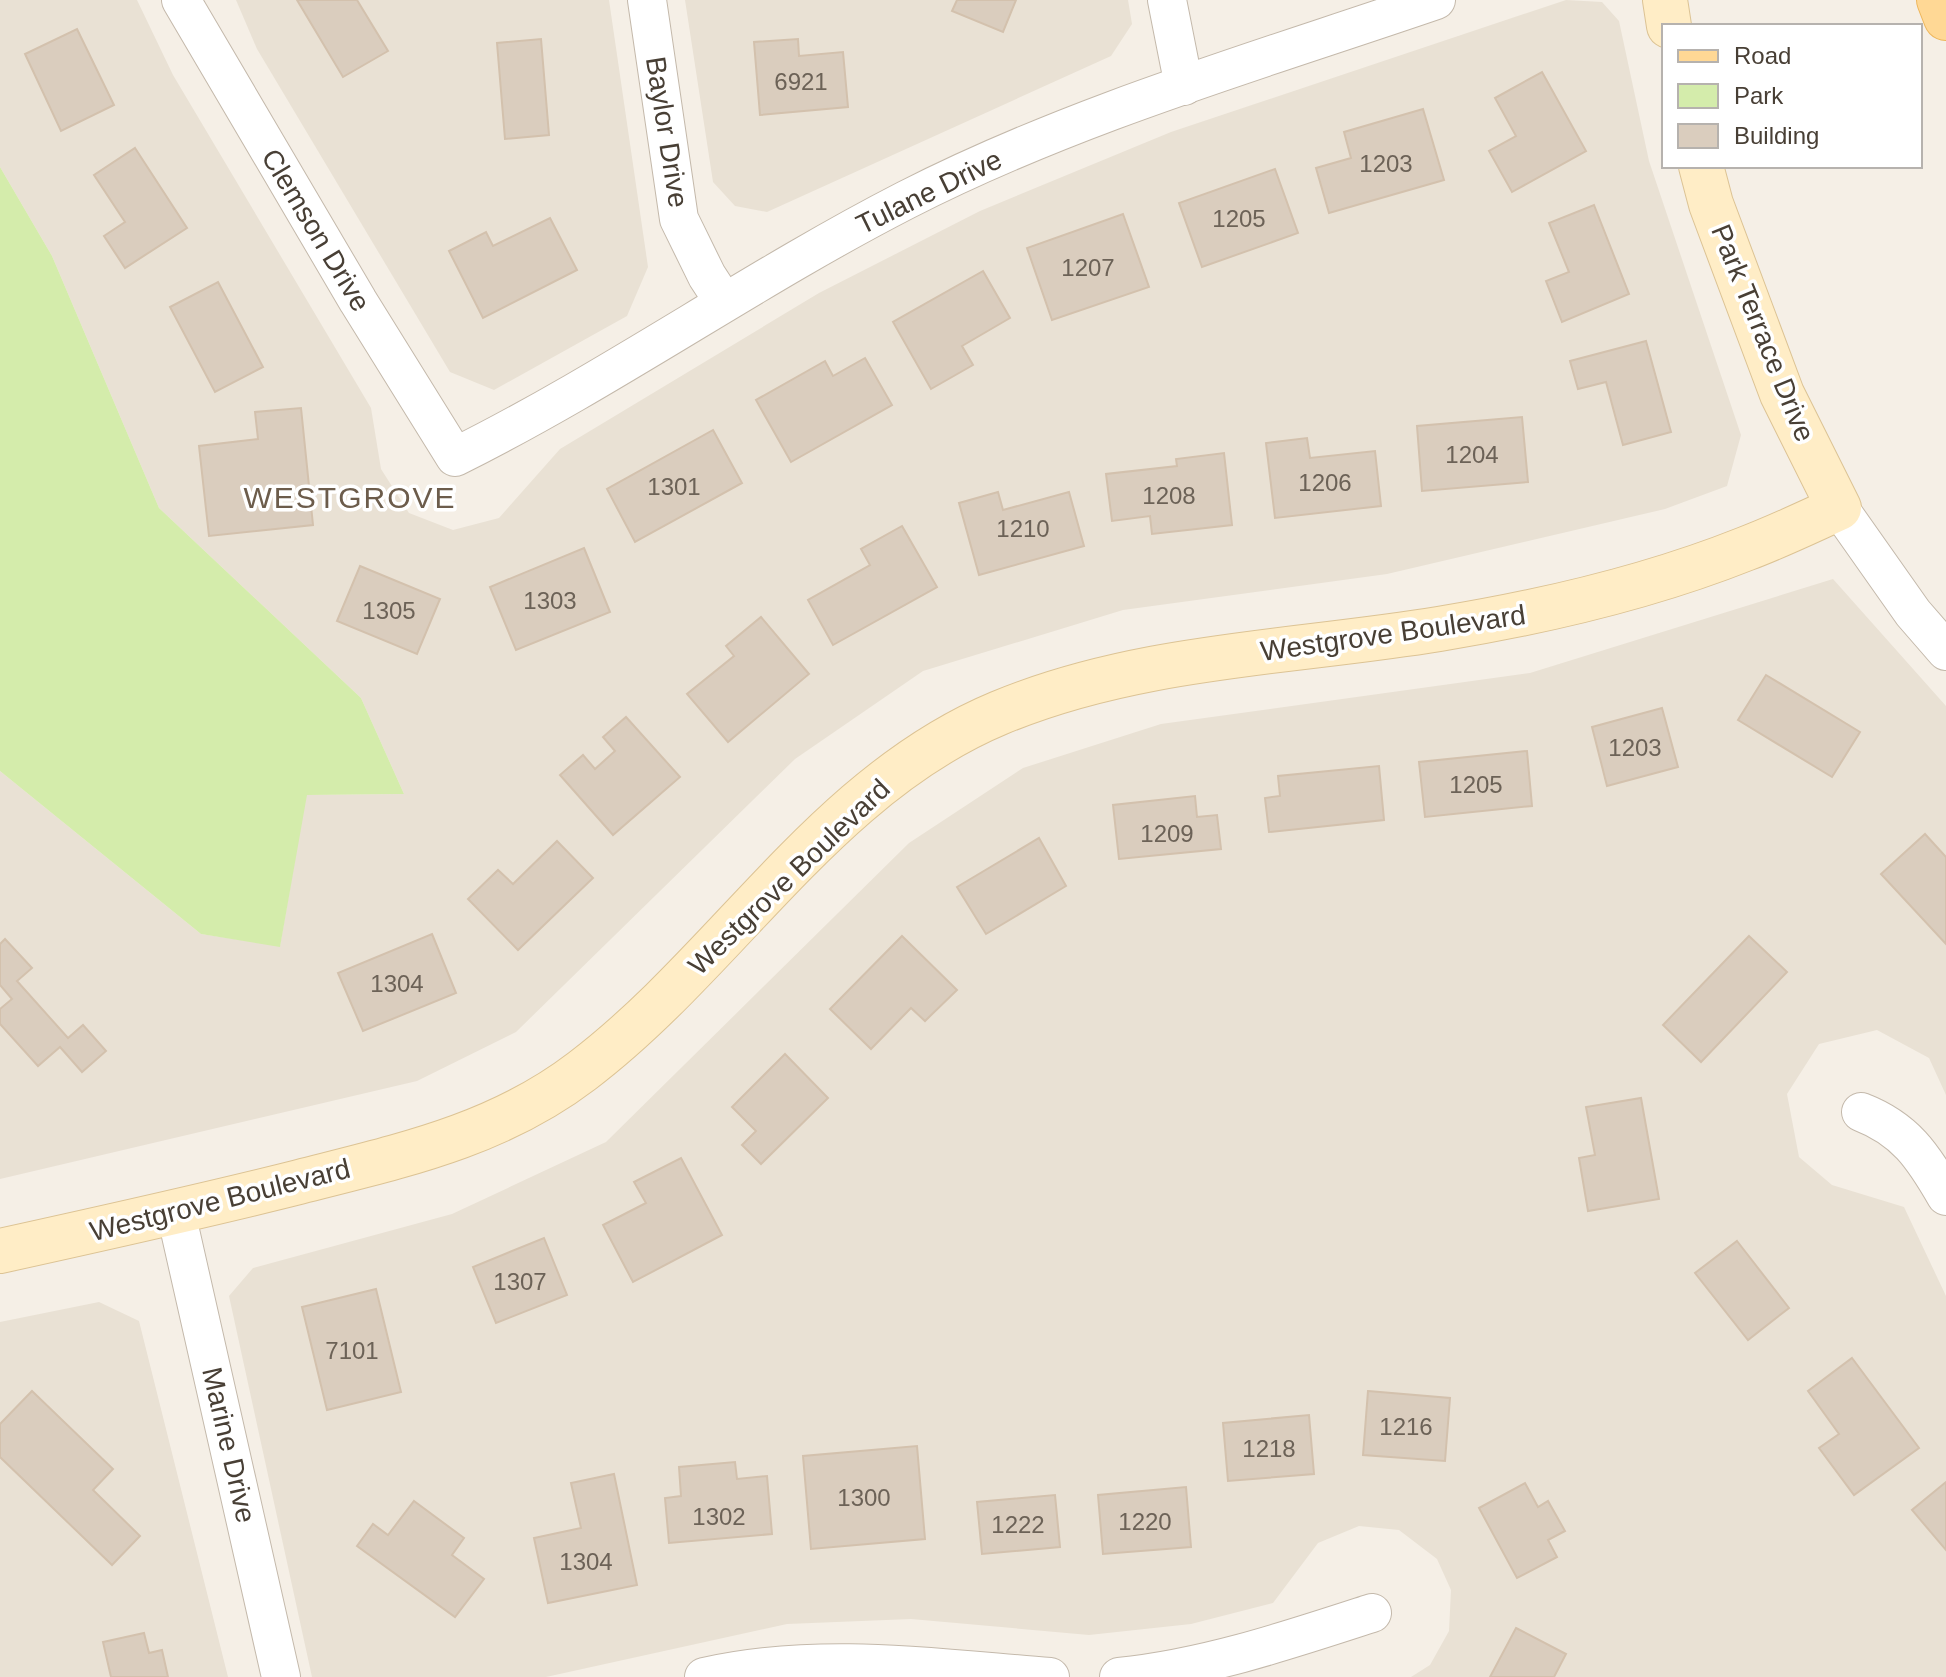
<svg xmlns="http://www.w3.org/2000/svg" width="1946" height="1677" viewBox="0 0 1946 1677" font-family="Arial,sans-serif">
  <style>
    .residential { fill: #e9e1d4 }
    .green { fill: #d4ecab }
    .building { fill: #dacdbe; stroke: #d3c1ad; stroke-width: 2 }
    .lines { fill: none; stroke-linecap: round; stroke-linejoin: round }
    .street-casing { stroke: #c4b9ab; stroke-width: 40 }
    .secondary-casing { stroke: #dcc394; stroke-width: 46 }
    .primary-casing { stroke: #eeb65b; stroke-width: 46 }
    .street { stroke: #fff; stroke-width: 38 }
    .secondary { stroke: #ffedc6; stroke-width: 44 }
    .primary { stroke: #ffd895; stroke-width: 44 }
    .labels { text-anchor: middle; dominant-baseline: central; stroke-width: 7; stroke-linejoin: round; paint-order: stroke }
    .number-label { font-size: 24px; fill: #6c6257 }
    .street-label { font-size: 28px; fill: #483f35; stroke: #fff }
    .neighbourhood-label { font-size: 30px; letter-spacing: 2px; fill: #6c5c4b; stroke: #fff }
  </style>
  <rect width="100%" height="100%" fill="#f5efe6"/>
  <g class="residential">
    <path d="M 0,0 L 137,0 L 173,75 L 371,408 L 381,469 L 409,513 L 453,530 L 499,518 L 560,449 L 819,293 L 980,211 L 1171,132 L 1566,0 L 1602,2 L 1619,21 L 1649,161 L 1741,435 L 1727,486 L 1665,509 L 1387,574 L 1123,610 L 923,671 L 795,759 L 516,1032 L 417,1081 L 0,1179 L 0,771 L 201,934 L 280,946 L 306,795 L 404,794 L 361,698 L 159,508 L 52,256 L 0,167 Z"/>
    <path d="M 236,0 L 609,0 L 648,267 L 627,316 L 494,390 L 450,372 L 257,49 Z"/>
    <path d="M 685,0 L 1128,0 L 1132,24 L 1111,56 L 767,212 L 735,206 L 713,182 Z"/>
    <path d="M 1833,579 L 1946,706 L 1946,1095 L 1929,1058 L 1877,1030 L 1819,1044 L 1787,1094 L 1799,1157 L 1832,1185 L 1904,1207 L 1946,1296 L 1946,1677 L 1411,1677 L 1430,1665 L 1449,1631 L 1451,1590 L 1437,1559 L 1399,1530 L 1359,1526 L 1318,1543 L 1273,1603 L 1191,1624 L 1089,1635 L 911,1619 L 787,1624 L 546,1677 L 312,1677 L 229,1296 L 253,1268 L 452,1214 L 606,1142 L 909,843 L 1023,768 L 1161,724 L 1530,673 Z"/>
    <path d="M 99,1302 L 139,1321 L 228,1677 L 0,1677 L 0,1322 Z"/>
  </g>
  <path class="green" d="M 0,167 L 52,256 L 159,508 L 361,698 L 404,794 L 307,795 L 280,947 L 201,934 L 0,771 Z"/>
  <g class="building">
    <path d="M 297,0 L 357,0 L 388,51 L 343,77 Z"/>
    <path d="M 957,0 L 1016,0 L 1003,32 L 952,11 Z"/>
    <path d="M 77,29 L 114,105 L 61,131 L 25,54 Z"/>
    <path d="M 541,39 L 549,135 L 505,139 L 497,43 Z"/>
    <path d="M 798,39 L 799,56 L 843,52 L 848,107 L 760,115 L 754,42 Z"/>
    <path d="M 1542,72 L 1586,151 L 1512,192 L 1489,151 L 1516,136 L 1495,98 Z"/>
    <path d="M 1423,109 L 1444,180 L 1329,213 L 1316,168 L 1351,158 L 1344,132 Z"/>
    <path d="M 135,148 L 187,228 L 125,268 L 104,236 L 125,222 L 94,175 Z"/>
    <path d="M 1275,169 L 1298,233 L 1202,267 L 1179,203 Z"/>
    <path d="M 1594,205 L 1629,294 L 1562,322 L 1546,281 L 1569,272 L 1549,223 Z"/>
    <path d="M 1123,214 L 1149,287 L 1052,320 L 1027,248 Z"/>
    <path d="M 550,218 L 577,270 L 483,318 L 449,251 L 486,232 L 493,246 Z"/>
    <path d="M 983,271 L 1010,318 L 962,346 L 973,365 L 931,389 L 893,322 Z"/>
    <path d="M 218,282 L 263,367 L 215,392 L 170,307 Z"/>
    <path d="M 1646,341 L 1671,432 L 1623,445 L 1606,382 L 1578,389 L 1570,361 Z"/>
    <path d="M 865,358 L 892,405 L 791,462 L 756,400 L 825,361 L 833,376 Z"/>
    <path d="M 301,408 L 313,525 L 209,536 L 199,446 L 258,439 L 255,412 Z"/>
    <path d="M 1522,417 L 1528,482 L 1422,491 L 1417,426 Z"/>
    <path d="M 713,430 L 742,483 L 635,542 L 607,489 Z"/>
    <path d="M 1307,438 L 1310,458 L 1375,451 L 1381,506 L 1275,518 L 1266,443 Z"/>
    <path d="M 1224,453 L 1232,525 L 1152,534 L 1150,516 L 1112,521 L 1106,474 L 1177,466 L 1176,459 Z"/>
    <path d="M 998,492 L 1003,510 L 1069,492 L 1084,546 L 979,575 L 959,503 Z"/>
    <path d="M 902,526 L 937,587 L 833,645 L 808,600 L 870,565 L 861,549 Z"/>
    <path d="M 584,548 L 610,612 L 516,650 L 490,587 Z"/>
    <path d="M 360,566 L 440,599 L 417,654 L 337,621 Z"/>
    <path d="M 761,617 L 809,674 L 728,742 L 687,694 L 734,656 L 726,646 Z"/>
    <path d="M 1766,675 L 1860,732 L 1832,777 L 1738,720 Z"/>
    <path d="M 1662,708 L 1678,767 L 1607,786 L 1592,727 Z"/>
    <path d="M 626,717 L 680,777 L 613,835 L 560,775 L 583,755 L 595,769 L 615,751 L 603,737 Z"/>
    <path d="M 1527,751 L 1532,806 L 1425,817 L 1419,762 Z"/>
    <path d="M 1379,766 L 1384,820 L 1269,832 L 1265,798 L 1280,796 L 1278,776 Z"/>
    <path d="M 1195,796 L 1197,817 L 1217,815 L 1221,849 L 1119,859 L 1113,805 Z"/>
    <path d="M 1925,834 L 1946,857 L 1946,944 L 1881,874 Z"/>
    <path d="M 1039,838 L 1066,886 L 986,934 L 957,887 Z"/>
    <path d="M 557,841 L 593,878 L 518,950 L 468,899 L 498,870 L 513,884 Z"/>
    <path d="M 432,934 L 456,993 L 363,1031 L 338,973 Z"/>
    <path d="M 902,936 L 957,990 L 925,1021 L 911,1008 L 871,1049 L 830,1009 Z"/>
    <path d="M 1749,936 L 1787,972 L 1701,1062 L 1663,1025 Z"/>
    <path d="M 5,939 L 32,968 L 17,981 L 68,1038 L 83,1025 L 106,1051 L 82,1072 L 60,1047 L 38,1066 L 0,1024 L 0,1009 L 12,999 L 0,985 L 0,944 Z"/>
    <path d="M 785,1054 L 828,1098 L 761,1164 L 742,1145 L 756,1131 L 732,1107 Z"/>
    <path d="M 1641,1098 L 1659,1199 L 1588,1211 L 1579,1158 L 1595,1155 L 1586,1107 Z"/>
    <path d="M 681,1158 L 722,1235 L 633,1282 L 603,1225 L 646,1203 L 634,1182 Z"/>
    <path d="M 544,1238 L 567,1295 L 496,1323 L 473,1267 Z"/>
    <path d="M 1737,1241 L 1789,1308 L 1748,1340 L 1695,1273 Z"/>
    <path d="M 376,1289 L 401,1392 L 327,1410 L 302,1307 Z"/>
    <path d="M 1852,1358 L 1919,1448 L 1854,1495 L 1819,1448 L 1839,1434 L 1808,1391 Z"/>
    <path d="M 32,1391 L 113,1469 L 93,1490 L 140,1536 L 112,1565 L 0,1457 L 0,1424 Z"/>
    <path d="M 1368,1391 L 1450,1398 L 1445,1461 L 1363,1455 Z"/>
    <path d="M 1309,1415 L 1314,1474 L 1228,1481 L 1223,1423 Z"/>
    <path d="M 917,1446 L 925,1539 L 811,1549 L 803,1456 Z"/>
    <path d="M 735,1462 L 737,1479 L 767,1476 L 772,1534 L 669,1543 L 665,1498 L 681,1496 L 679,1467 Z"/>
    <path d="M 614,1474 L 637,1585 L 548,1603 L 534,1538 L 581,1528 L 571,1483 Z"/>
    <path d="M 1946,1482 L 1946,1550 L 1912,1510 Z"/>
    <path d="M 1525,1483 L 1538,1507 L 1548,1501 L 1565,1531 L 1548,1540 L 1557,1557 L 1517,1578 L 1479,1508 Z"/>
    <path d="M 1186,1487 L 1191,1547 L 1103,1554 L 1098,1495 Z"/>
    <path d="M 1055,1495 L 1060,1547 L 982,1554 L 977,1502 Z"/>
    <path d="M 414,1501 L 464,1538 L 452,1555 L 484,1579 L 455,1617 L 357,1546 L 373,1524 L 388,1535 Z"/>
    <path d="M 1516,1628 L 1566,1654 L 1554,1677 L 1490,1677 Z"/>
    <path d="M 144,1633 L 149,1653 L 162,1650 L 168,1677 L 111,1677 L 103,1642 Z"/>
  </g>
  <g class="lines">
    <g class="street-casing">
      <g id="street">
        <path d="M 181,0 L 358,301 L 455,457 C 610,380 752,279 906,200 C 1074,114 1258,61 1436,0"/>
        <path d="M 647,0 L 679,219 L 707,276 L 724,302"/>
        <path d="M 1167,0 L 1184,86"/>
        <path d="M 1839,508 L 1913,613 L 1946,651"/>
        <path d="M 1861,1112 C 1905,1129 1923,1156 1946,1196"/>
        <path d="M 176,1213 L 281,1677"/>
        <path d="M 704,1677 C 819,1651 935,1668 1050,1677"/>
        <path d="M 1119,1677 C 1206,1668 1289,1640 1372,1613"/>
      </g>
    </g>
    <g class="secondary-casing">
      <g id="secondary">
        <path d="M 1665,0 L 1669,26"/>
        <path d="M 0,1251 C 100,1229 200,1207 299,1182 C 400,1156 497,1136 582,1071 C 727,961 826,785 999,713 C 1138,655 1292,653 1439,629 C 1543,612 1647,588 1745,549 C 1777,537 1808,522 1839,508 L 1782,394 L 1711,204 L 1701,166"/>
      </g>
    </g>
    <g class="primary-casing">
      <path id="primary" d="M 1939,0 L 1946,18"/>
    </g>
    <use href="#street" class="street"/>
    <use href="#secondary" class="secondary"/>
    <use href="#primary" class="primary"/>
  </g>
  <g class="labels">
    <g class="number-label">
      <text x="801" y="81">6921</text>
      <text x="1386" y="163">1203</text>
      <text x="1239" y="218">1205</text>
      <text x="1088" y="267">1207</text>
      <text x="1472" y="454">1204</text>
      <text x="1325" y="482">1206</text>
      <text x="674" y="486">1301</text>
      <text x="1169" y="495">1208</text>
      <text x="1023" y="528">1210</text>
      <text x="550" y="600">1303</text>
      <text x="389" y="610">1305</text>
      <text x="1635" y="747">1203</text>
      <text x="1476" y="784">1205</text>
      <text x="1167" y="833">1209</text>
      <text x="397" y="983">1304</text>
      <text x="520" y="1281">1307</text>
      <text x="352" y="1350">7101</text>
      <text x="1406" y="1426">1216</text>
      <text x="1269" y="1448">1218</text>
      <text x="864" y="1497">1300</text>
      <text x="719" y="1516">1302</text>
      <text x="1145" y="1521">1220</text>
      <text x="1018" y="1524">1222</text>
      <text x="586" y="1561">1304</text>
    </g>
    <g class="street-label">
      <text transform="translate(667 132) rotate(81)">Baylor Drive</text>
      <text transform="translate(929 192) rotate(-26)">Tulane Drive</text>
      <text transform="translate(316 230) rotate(59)">Clemson Drive</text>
      <text transform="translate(1763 333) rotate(68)">Park Terrace Drive</text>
      <text transform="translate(1393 633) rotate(-8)">Westgrove Boulevard</text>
      <text transform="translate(789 877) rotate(-44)">Westgrove Boulevard</text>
      <text transform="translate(220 1200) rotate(-14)">Westgrove Boulevard</text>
      <text transform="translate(229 1445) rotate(77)">Marine Drive</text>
    </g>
    <g class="neighbourhood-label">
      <text x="350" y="497">WESTGROVE</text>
    </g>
  </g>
  <rect x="1662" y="24" width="260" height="144" fill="#ffffff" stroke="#b6b2ae" stroke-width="2"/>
  <rect x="1678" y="50" width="40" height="12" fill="#ffd895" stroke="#b6b2ae" stroke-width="2"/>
  <text x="1734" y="64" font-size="24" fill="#483f35">Road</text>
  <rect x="1678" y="84" width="40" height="24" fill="#d4ecab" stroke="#b6b2ae" stroke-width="2"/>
  <text x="1734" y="104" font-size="24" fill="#483f35">Park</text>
  <rect x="1678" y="124" width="40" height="24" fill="#dacdbe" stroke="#b6b2ae" stroke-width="2"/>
  <text x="1734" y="144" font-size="24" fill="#483f35">Building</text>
</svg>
